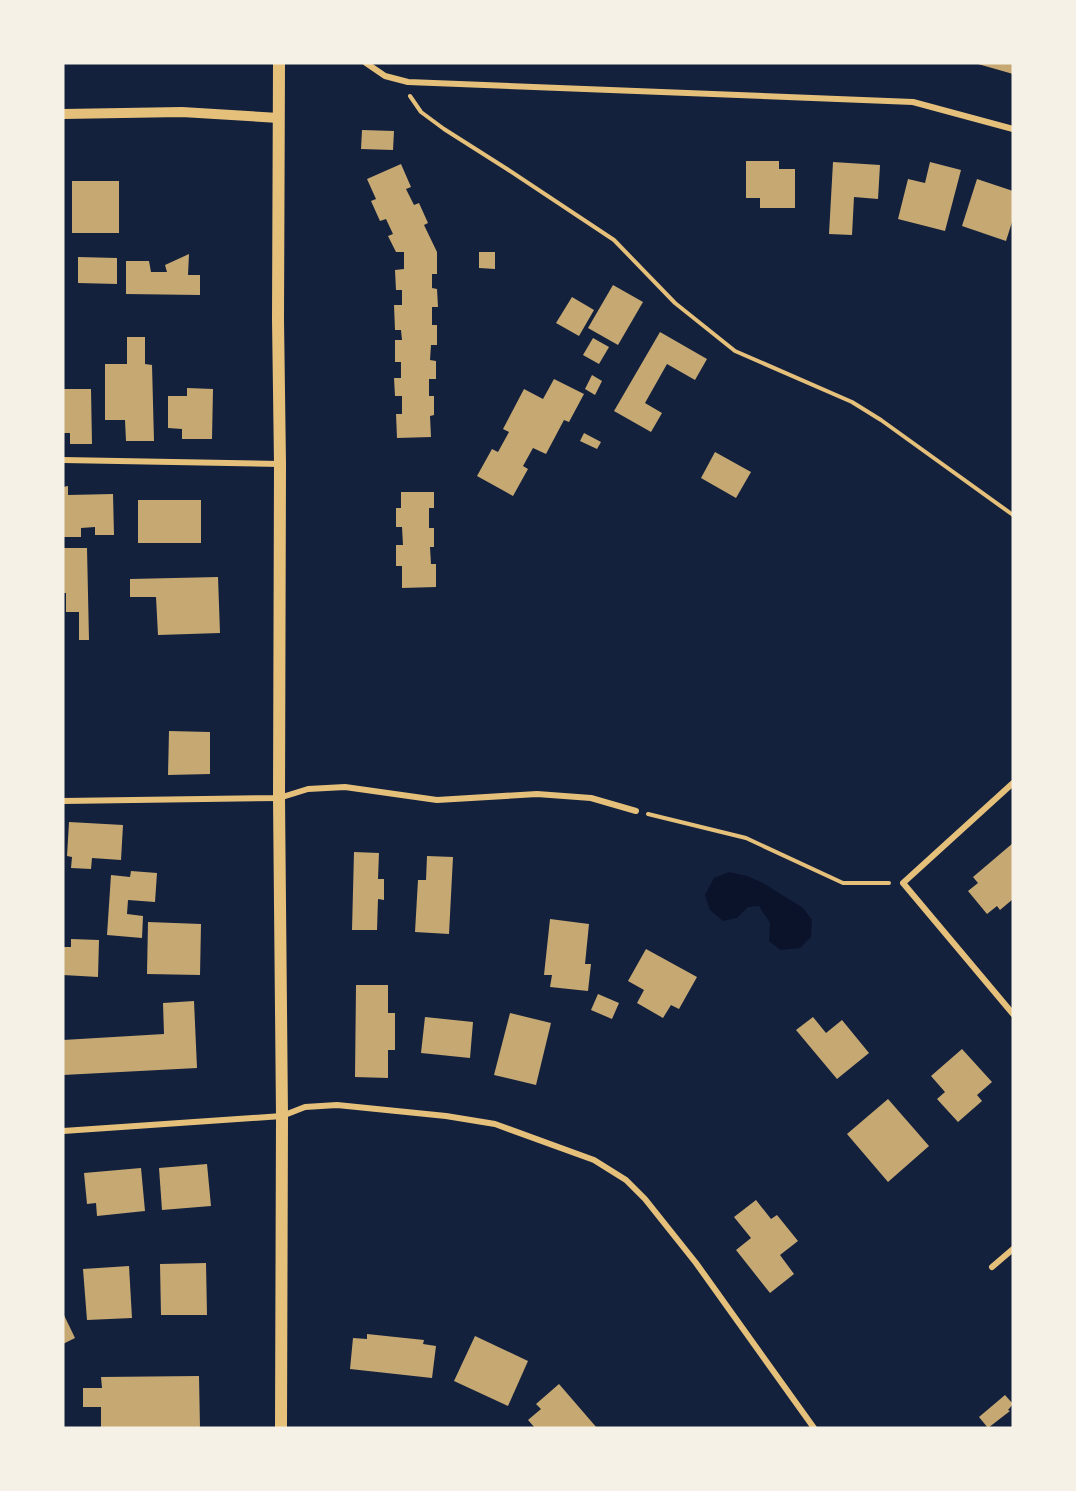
<svg xmlns="http://www.w3.org/2000/svg" width="1076" height="1491" font-family="'Public Sans',sans-serif">
<style>
.water{fill:#0b132b}
.building{fill:#c6a872}
.lines{fill:none;stroke-linecap:round;stroke-linejoin:round}
.path{stroke:#e5c07b;stroke-width:4}
.minor{stroke:#e5c07b;stroke-width:6}
.tertiary{stroke:#e5c07b;stroke-width:10}
.secondary{stroke:#e5c07b;stroke-width:12}
</style>
<rect width="100%" height="100%" fill="#14213d"/>
<path class="water" d="M729,872L747,876L763,883L803,908L812,920L811,937L800,948L780,950L769,941L770,923L759,906L748,907L737,918L723,921L710,910L705,895L714,878Z"/>
<g class="building">
<path d="M978,63H1013V74L978,64Z"/>
<path d="M362,130L394,131L393,150L361,149Z"/>
<path d="M746,161H779V169H795V208H760V198H746Z"/>
<path d="M833,162L880,165L878,199L854,197L852,235L829,234Z"/>
<path d="M930,162L961,170L945,231L898,219L908,179L925,183Z"/>
<path d="M401,164L411,187L406,189L414,205L419,203L428,223L424,225L437,252V274H432V288L437,289L438,307H432V325H437V345H431L430,360L436,361V379H429V396H434V415L430,416L431,437L397,438L396,414H402V396H395L394,378H401V362H395V340H402L401,330H395L394,305H402V290H396L395,270L404,269V252H396L388,236L393,234L386,219L380,221L371,201L376,199L367,179Z"/>
<path d="M977,179L1013,191V219L1006,241L962,226Z"/>
<rect x="72" y="181" width="47" height="52"/>
<path d="M479,252H495V269L479,268Z"/>
<path d="M189,254L188,275H200V295L126,294V261H149L151,272H167L165,265Z"/>
<path d="M78,257L117,258V284L78,283Z"/>
<path d="M613,285L643,302L618,345L588,328Z"/>
<path d="M572,297L594,310L579,336L556,323Z"/>
<path d="M660,332L707,359L695,380L667,364L645,403L662,413L651,432L614,411Z"/>
<path d="M127,337H145V364L152,365L154,441H126L125,420H105V364H127Z"/>
<path d="M593,338L609,347L599,364L583,355Z"/>
<path d="M592,375L602,381L595,395L585,389Z"/>
<path d="M554,379L584,394L569,422L564,420L546,454L533,448L523,466L528,469L513,496L477,476L492,449L498,452L509,432L503,429L524,389L543,399Z"/>
<path d="M187,388L213,389L212,439H182V429L168,428V396H187Z"/>
<path d="M63,389H91L92,444H70V433H63Z"/>
<path d="M584,433L601,442L597,449L580,441Z"/>
<path d="M715,452L751,472L736,498L701,478Z"/>
<path d="M68,486V495L113,494L114,535H95V527L81,528V537H63V487Z"/>
<path d="M401,492H434V508H429V528H434V547H430L431,564H436V587L402,588V566H396V545H403L402,527H396V508H401Z"/>
<rect x="138" y="500" width="63" height="43"/>
<path d="M63,548H87L89,640H79V612H66V593H63Z"/>
<path d="M218,577L220,633L158,635L156,597H130V579Z"/>
<path d="M169,731L210,732V774L168,775Z"/>
<path d="M69,822L123,825L121,860L92,858L91,869L71,868L72,857L67,856Z"/>
<path d="M1013,843V899L1000,910L997,906L987,914L968,891L978,883L973,877Z"/>
<path d="M354,852L379,853L378,879H384V900L378,899L377,930H352Z"/>
<path d="M427,856L453,857L449,934L415,932L418,880H426Z"/>
<path d="M131,871L157,873L155,902L128,900L127,914L143,916L142,938L107,935L111,875L130,877Z"/>
<path d="M550,919L589,924L585,964H591L588,991L550,987L552,975H544Z"/>
<path d="M148,922L201,924L200,975L147,974Z"/>
<path d="M71,939L99,940L98,977L63,975V947H71Z"/>
<path d="M646,949L697,977L679,1009L671,1005L663,1018L637,1003L644,990L628,981Z"/>
<path d="M356,985H388V1013H395V1050H388V1078L355,1077Z"/>
<path d="M598,994L619,1003L612,1019L591,1010Z"/>
<path d="M194,1001L197,1068L63,1075V1040L164,1034L163,1003Z"/>
<path d="M510,1013L551,1023L536,1085L494,1075Z"/>
<path d="M425,1017L473,1022L470,1058L421,1053Z"/>
<path d="M813,1017L826,1033L842,1020L869,1053L837,1079L796,1030Z"/>
<path d="M962,1049L992,1082L977,1095L982,1101L958,1122L937,1099L945,1092L931,1076Z"/>
<path d="M888,1099L929,1146L888,1182L847,1134Z"/>
<path d="M207,1164L211,1206L162,1210L159,1168Z"/>
<path d="M141,1168L145,1211L97,1216L96,1203L87,1204L84,1173Z"/>
<path d="M756,1200L771,1219L777,1215L798,1241L780,1255L794,1274L770,1293L736,1250L751,1238L734,1217Z"/>
<path d="M206,1263L207,1315H161L160,1264Z"/>
<path d="M129,1266L132,1318L87,1320L83,1269Z"/>
<path d="M63,1313L75,1338L63,1344Z"/>
<path d="M367,1334L424,1340L423,1344L436,1346L432,1378L350,1369L353,1338L367,1339Z"/>
<path d="M475,1336L528,1361L508,1406L454,1381Z"/>
<path d="M199,1376L200,1428H101V1407H83V1388H102L101,1377Z"/>
<path d="M559,1384L597,1428H535L528,1420L541,1409L536,1404Z"/>
<path d="M1005,1395L1013,1404L1008,1410L1010,1411L988,1428L979,1417Z"/>
</g>
<g class="lines">
<g class="path">
<path d="M410,96L421,112L444,129L507,169L614,240L675,303L735,351L852,402L881,420L1013,515"/>
<path d="M648,814L746,838L843,883H889"/>
</g>
<g class="minor">
<path d="M366,63L385,76L408,82L913,102L1013,129"/>
<path d="M63,460L280,464"/>
<path d="M1013,783L903,883L1013,1014"/>
<path d="M63,801L279,798L308,789L345,787L437,800L537,794L591,798L636,811"/>
<path d="M63,1131L282,1116L305,1107L337,1105L446,1116L495,1124L594,1160L626,1180L645,1199L696,1263L814,1428"/>
<path d="M992,1267L1013,1249"/>
</g>
<path class="tertiary" d="M63,114L182,112L279,118"/>
<path class="secondary" d="M279,63L278,319L280,464L279,798L282,1116L281,1428"/>
</g>
<rect width="1076" height="1491" fill="none" stroke="#f6f1e7" stroke-width="129"/>
</svg>
